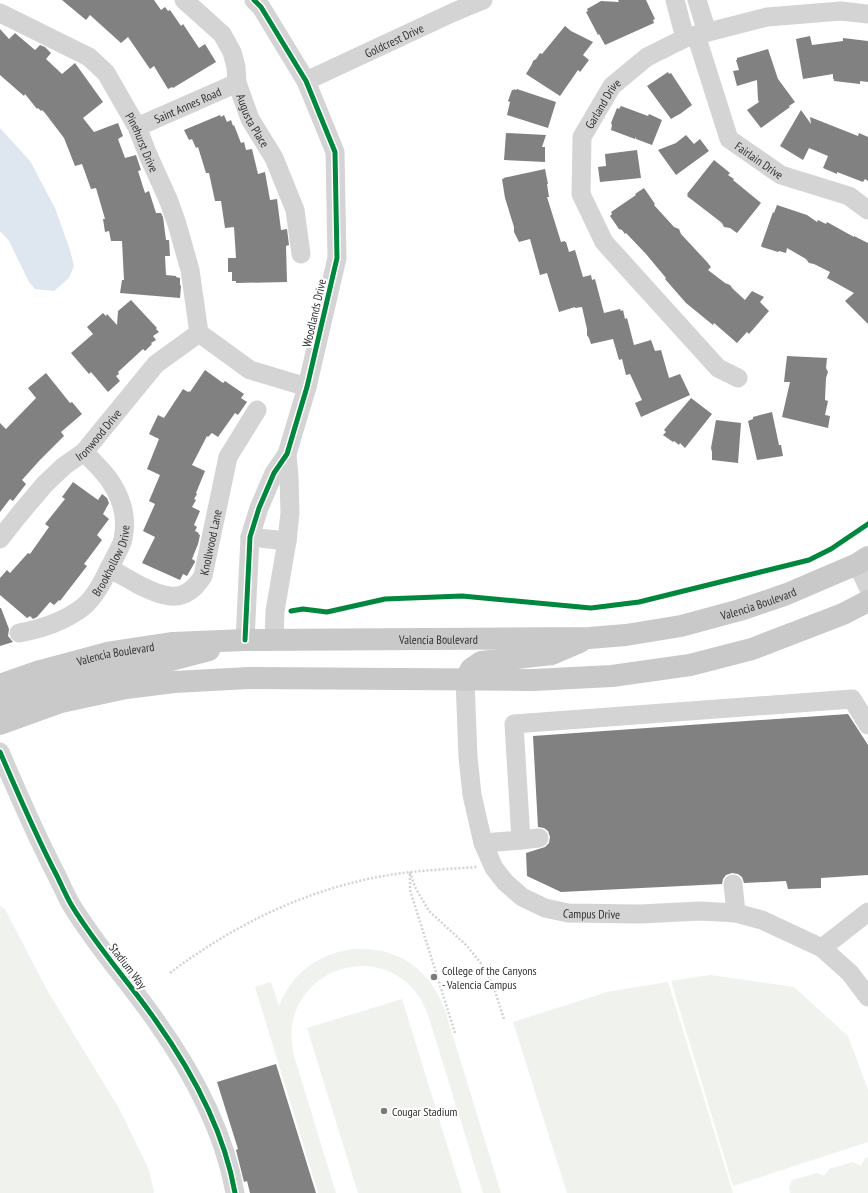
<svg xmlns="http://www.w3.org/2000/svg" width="868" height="1193" font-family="'PT Sans Narrow',sans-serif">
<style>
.green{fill:#eff2ed}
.water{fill:#dee7ef}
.building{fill:#818181}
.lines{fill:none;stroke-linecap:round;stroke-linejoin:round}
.path{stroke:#d3d3d3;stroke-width:2.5;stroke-dasharray:2 2;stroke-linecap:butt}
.minor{stroke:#d4d4d4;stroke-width:19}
.major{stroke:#c9c9c9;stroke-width:22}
.cycleway-casing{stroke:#fff;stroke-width:8}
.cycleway{stroke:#00873e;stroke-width:5}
.poi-dot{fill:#7a7a7a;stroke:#fff;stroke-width:1.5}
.labels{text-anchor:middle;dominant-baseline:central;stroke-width:4;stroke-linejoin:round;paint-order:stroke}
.street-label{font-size:12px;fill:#333;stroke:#fff}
.poi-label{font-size:12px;fill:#333;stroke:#fff;text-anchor:start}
</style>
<rect width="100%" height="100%" fill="#fff"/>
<g class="green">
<path d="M0,906L5,909L47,990L120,1110L149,1170L154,1193H0Z"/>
<path d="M351,949C398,947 428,967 445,1010L501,1193H483L428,1015C425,1008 422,1000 417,994C382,946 307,963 293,1020C290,1032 292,1044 294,1056L336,1193H318L255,987L271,982L279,1006C293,972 316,956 351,949Z"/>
<path d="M710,975L794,987L848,1036L868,1090V1142L733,1186L671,981Z"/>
<path d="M668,982L733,1193H567L513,1022L607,992Z"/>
<path d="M402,999L462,1193H358L307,1028Z"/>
<path d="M868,1157V1193H790L789,1187L792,1180L817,1173L824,1176L829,1169L853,1162L861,1166L865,1158Z"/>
</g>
<path class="water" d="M0,128L30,161L55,208L70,250L74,266L69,278L54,291L35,289L29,282L9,241L0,231Z"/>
<g class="building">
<path d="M62,0H154L161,10L165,7L168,11L170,10L181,26L183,24L199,48L205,44L216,62L173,88L172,87L168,89L154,66L150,69L128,37L121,43L90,15L86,20Z"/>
<path d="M618,0H646L655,19L653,20L654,23L605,45L599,34L598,35L586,12L588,11L587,9L601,1L619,2Z"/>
<path d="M565,26L571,31L593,42L583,55L589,60L580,72L578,70L560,96L526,74L532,64L533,61L536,59L540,53L542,54Z"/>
<path d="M0,29L9,39L15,33L35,50L40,45L45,47L51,53L46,59L62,74L75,63L103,102L83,118L94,132L118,123L123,136L118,139L125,158L136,155L141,170L138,171L145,193L149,191L156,213H161L163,217L166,240H169L170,256H165L166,275L176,276V277L180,278V285L181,286L180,298L120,293L122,280H124L122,241H111L109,231L105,232L103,219H105L96,188L91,189L82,164L75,166L64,138L45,113L42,110L41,111L38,108L37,109L25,94L24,96L0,75Z"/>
<path d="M810,36L812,45L843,41V38L868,41V82L860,81V84L834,81V79H833V74L803,79L796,39Z"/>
<path d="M768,49L778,79L795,102L789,106L790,107L761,128L747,110L759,102L758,100L757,80L737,86L733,71L739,70L736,60H737V58Z"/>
<path d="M668,72L669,74L671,73L692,105L680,114L676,116L671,119L647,86Z"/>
<path d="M514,89L516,90L517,89L556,102L548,128L507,115L510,102L508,101L512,90H514Z"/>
<path d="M621,106L648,116L649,114L662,120L652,145L636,139L635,137V139L611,130L612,125L611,123L617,108L619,109Z"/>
<path d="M801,110L811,124L810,117L858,136L859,133L868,137V181L865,179L863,182L837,172V174L823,168L828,156L809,148L803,160L780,146Z"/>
<path d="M220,115L221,117L224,115L227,122L231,120L233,126L234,125L241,143L244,142L246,150L252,149L258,174L265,172L270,200L277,199L281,230L287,229L289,245L286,246L287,282L236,283V281H232V272H228V258H236L234,227L225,228L221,201H215L209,173H206L198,147L196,148L192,139L189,140L184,130Z"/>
<path d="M506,133L546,135L542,147H545V162L504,160Z"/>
<path d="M686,135L694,144L700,139L709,151L676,175L658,150L676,143Z"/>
<path d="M637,150L641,178L600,182L598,167L606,166L605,154Z"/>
<path d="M714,160L730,173L728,175L734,179L733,180L761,203L737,233L730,228L724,227L722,223L687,196L688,195L687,194Z"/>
<path d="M545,169L548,184H547L549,197H547L561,242L565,241V242H566L569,252L575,250L583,277L591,275L592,280L595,279L604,313L620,309L621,311L623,310L625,319L627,318L634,345L651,340L655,351L661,350L669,378L680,374L690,395L641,417L635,403L642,400L630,374L626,375L622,359L619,360L613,339L591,344L589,338L587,335V329L582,307L575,308V307L559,312L547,273L540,275L530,239L519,242L514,232V227L505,198L502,179H504L503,178Z"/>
<path d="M644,188L655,204L654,205L674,227L679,229L681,234L707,262L711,267L708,270L725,283L730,285L733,289L745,300L752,291L764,297L760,302L769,311L749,334L747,332L737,343L714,323L713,325L686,303L665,279L666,278L646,254L626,233L625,234L622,230L619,229L610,216L612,214L611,212L636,195L635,194Z"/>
<path d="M777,205L807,215L817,222L818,220L826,224L827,222L854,237V236L868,243V324L845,301L854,293L827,278L830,272L814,264L809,263L806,259L787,248L786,253L779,251L778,252L762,247L761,246L773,212L774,213Z"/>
<path d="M131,300L157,328L156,329L159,332L153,336L156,340L151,343L152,344L145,351L143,349L118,372L119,374L116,376L120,381L108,392L91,372L89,374L71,353L93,334L87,327L103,313L106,316L107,314L117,325L118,311Z"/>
<path d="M787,356L827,358L826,368L828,372L826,378L825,400L828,401L825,415L830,416L828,428L782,417L790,382H784Z"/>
<path d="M205,370L223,383L225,381L244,394L241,398L247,402L238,415L235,413L218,437L212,433L208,437L207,436L192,465L205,471L196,493L197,494L194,499L196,500L192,507L200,511L194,525L197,527L195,531L199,533L198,534L200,535L198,544L192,559L195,561V562L187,576L183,574L180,580L142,563L155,537L143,531L155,504L149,501L160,475L147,469L159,439L149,434L158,415L164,418L183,389L188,392L189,391L190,392Z"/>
<path d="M46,373L70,403L72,402L82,414L61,432L64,436L39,461L22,480L26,484L13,501L10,499L0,512V423L6,429L36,398L28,388Z"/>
<path d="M691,398L712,414L685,448L680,443L679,445L674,441L673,442L663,435L666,432L664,430Z"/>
<path d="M772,412L779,445H781L783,456L757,460L748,421L753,419V417L760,415Z"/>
<path d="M716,420L741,423L738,463L712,460V452L711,448Z"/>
<path d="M73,482L98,500L102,494L107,498L109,503L103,514L109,519L97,535L102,540L84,564L87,566L60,601L59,600L54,605L50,602L37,617L33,619L30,616L27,618L0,595V578L7,570L10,573L28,553L30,554L49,527L45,524L65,499L62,497Z"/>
<path d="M0,608H1L9,629L8,636L13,642L0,646Z"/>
<path d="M848,714L868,745V875L821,878V888L788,889L786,881L744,883L742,877L738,874L732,873L726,875L723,879L722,884L561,892L527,876L526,853L545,847L549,843L550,837L548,831L544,828L538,827L533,736Z"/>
<path d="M276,1064L316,1193H250L247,1181L244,1182L236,1150L238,1149L217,1082Z"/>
</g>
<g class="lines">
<g class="path">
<path d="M291,611L303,609L327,612L385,599L462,596L591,608L639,602L809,560L831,549L868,524"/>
<path d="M410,872L415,887L429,911L466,945L484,967L494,988L504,1019"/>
<path d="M410,874V890L455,1033"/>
<path d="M170,973C236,923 313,886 396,874C423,870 450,869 477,867"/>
</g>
<g class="minor">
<path id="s1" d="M184,0L222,34L232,52L236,67L237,83L250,119L274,158L295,210L301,254"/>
<path d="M675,0L685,38"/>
<path d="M697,0L707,32"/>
<path id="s2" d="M0,13L89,57L106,73L137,127L148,155L168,199L177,224L190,270L199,333"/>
<path id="s3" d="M696,35L729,139L781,175L849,196L868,210"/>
<path id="s4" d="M306,81L454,12L483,0"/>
<path id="s5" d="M137,127L237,83"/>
<path d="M199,333L250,370L307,387"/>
<path id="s6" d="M738,378L718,368L604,242L581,194L582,137L612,86L647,57L685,38L767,17L841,11L868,14"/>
<path d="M250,537L287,541"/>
<path id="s7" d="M0,539L18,516L45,484L64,466L84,452L156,364L199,333"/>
<path d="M857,564L868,587"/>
<path id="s8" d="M109,568C119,574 129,579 139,585C165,598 185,605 203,576L228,457L257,410"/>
<path id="s9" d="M19,633C41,629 65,621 83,607C98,595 108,570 117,553C119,549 122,544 123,539C125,529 125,516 122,506C115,482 101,469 84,452"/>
<path d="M245,640L250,537L259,508L274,473L287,454L307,387L337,258L335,152L306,81L261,7L254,0"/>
<path d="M274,640L275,611L287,541L290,513L289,477L287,454"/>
<path id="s10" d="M465,680L468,757L472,795L483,843L494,868L505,882L522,897L545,908L568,913L640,914L700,911L736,913L762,920L822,948L850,973L868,997"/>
<path d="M0,752C18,794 36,836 57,876C62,886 66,896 72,906C97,947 129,982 156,1021C193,1073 224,1130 235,1193"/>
<path d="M521,840L539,838"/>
<path d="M483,843L521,840L514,724L852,699L868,725"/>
<path d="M733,884L736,913"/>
<path d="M822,948L868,912"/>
</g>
<g class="major">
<path d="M465,680L471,669L481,662L552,654L580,642"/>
<path id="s11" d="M0,685L40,671L107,653L173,643L245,640L589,638L626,635L681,626L740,610L787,594L857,564L868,557"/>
<path d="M0,709L4,705L71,682L163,662L209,650"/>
<path d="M0,724L61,702L126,688L174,682L249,678L533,680L612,676L690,665L752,649L843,614L868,601"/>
</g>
<defs>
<g id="cycleway">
<path d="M291,611L303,609L327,612L385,599L462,596L591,608L639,602L809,560L831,549L868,524"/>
<path d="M245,640L250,537L259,508L274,473L287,454L307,387L337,258L335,152L306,81L261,7L254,0"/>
<path d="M0,752C18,794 36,836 57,876C62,886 66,896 72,906C97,947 129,982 156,1021C193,1073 224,1130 235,1193"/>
</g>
</defs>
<use href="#cycleway" class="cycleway-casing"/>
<use href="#cycleway" class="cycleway"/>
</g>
<g class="poi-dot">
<circle cx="434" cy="977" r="4"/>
<circle cx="384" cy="1111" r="4"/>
</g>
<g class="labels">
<g class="street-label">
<text stroke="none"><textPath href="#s4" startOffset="97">Goldcrest Drive</textPath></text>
<text stroke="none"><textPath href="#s5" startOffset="55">Saint Annes Road</textPath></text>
<text stroke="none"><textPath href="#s6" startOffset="342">Garland Drive</textPath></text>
<text stroke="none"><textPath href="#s1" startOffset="144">Augusta Place</textPath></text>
<text stroke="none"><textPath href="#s2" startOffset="201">Pinehurst Drive</textPath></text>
<text stroke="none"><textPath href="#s3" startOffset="146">Fairlain Drive</textPath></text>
<text transform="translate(314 313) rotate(-77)">Woodlands Drive</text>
<text stroke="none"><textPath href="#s7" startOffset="144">Ironwood Drive</textPath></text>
<text stroke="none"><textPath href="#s8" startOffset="143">Knollwood Lane</textPath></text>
<text stroke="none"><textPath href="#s9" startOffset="125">Brookhollow Drive</textPath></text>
<text stroke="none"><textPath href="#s11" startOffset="768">Valencia Boulevard</textPath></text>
<text stroke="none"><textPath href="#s11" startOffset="444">Valencia Boulevard</textPath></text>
<text stroke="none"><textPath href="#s11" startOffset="120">Valencia Boulevard</textPath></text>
<text stroke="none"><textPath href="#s10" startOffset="305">Campus Drive</textPath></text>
<text transform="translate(128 966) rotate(53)">Stadium Way</text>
</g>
<g class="poi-label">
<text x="442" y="970">College of the Canyons<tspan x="442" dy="14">- Valencia Campus</tspan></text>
<text x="392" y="1111">Cougar Stadium</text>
</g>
</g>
</svg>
